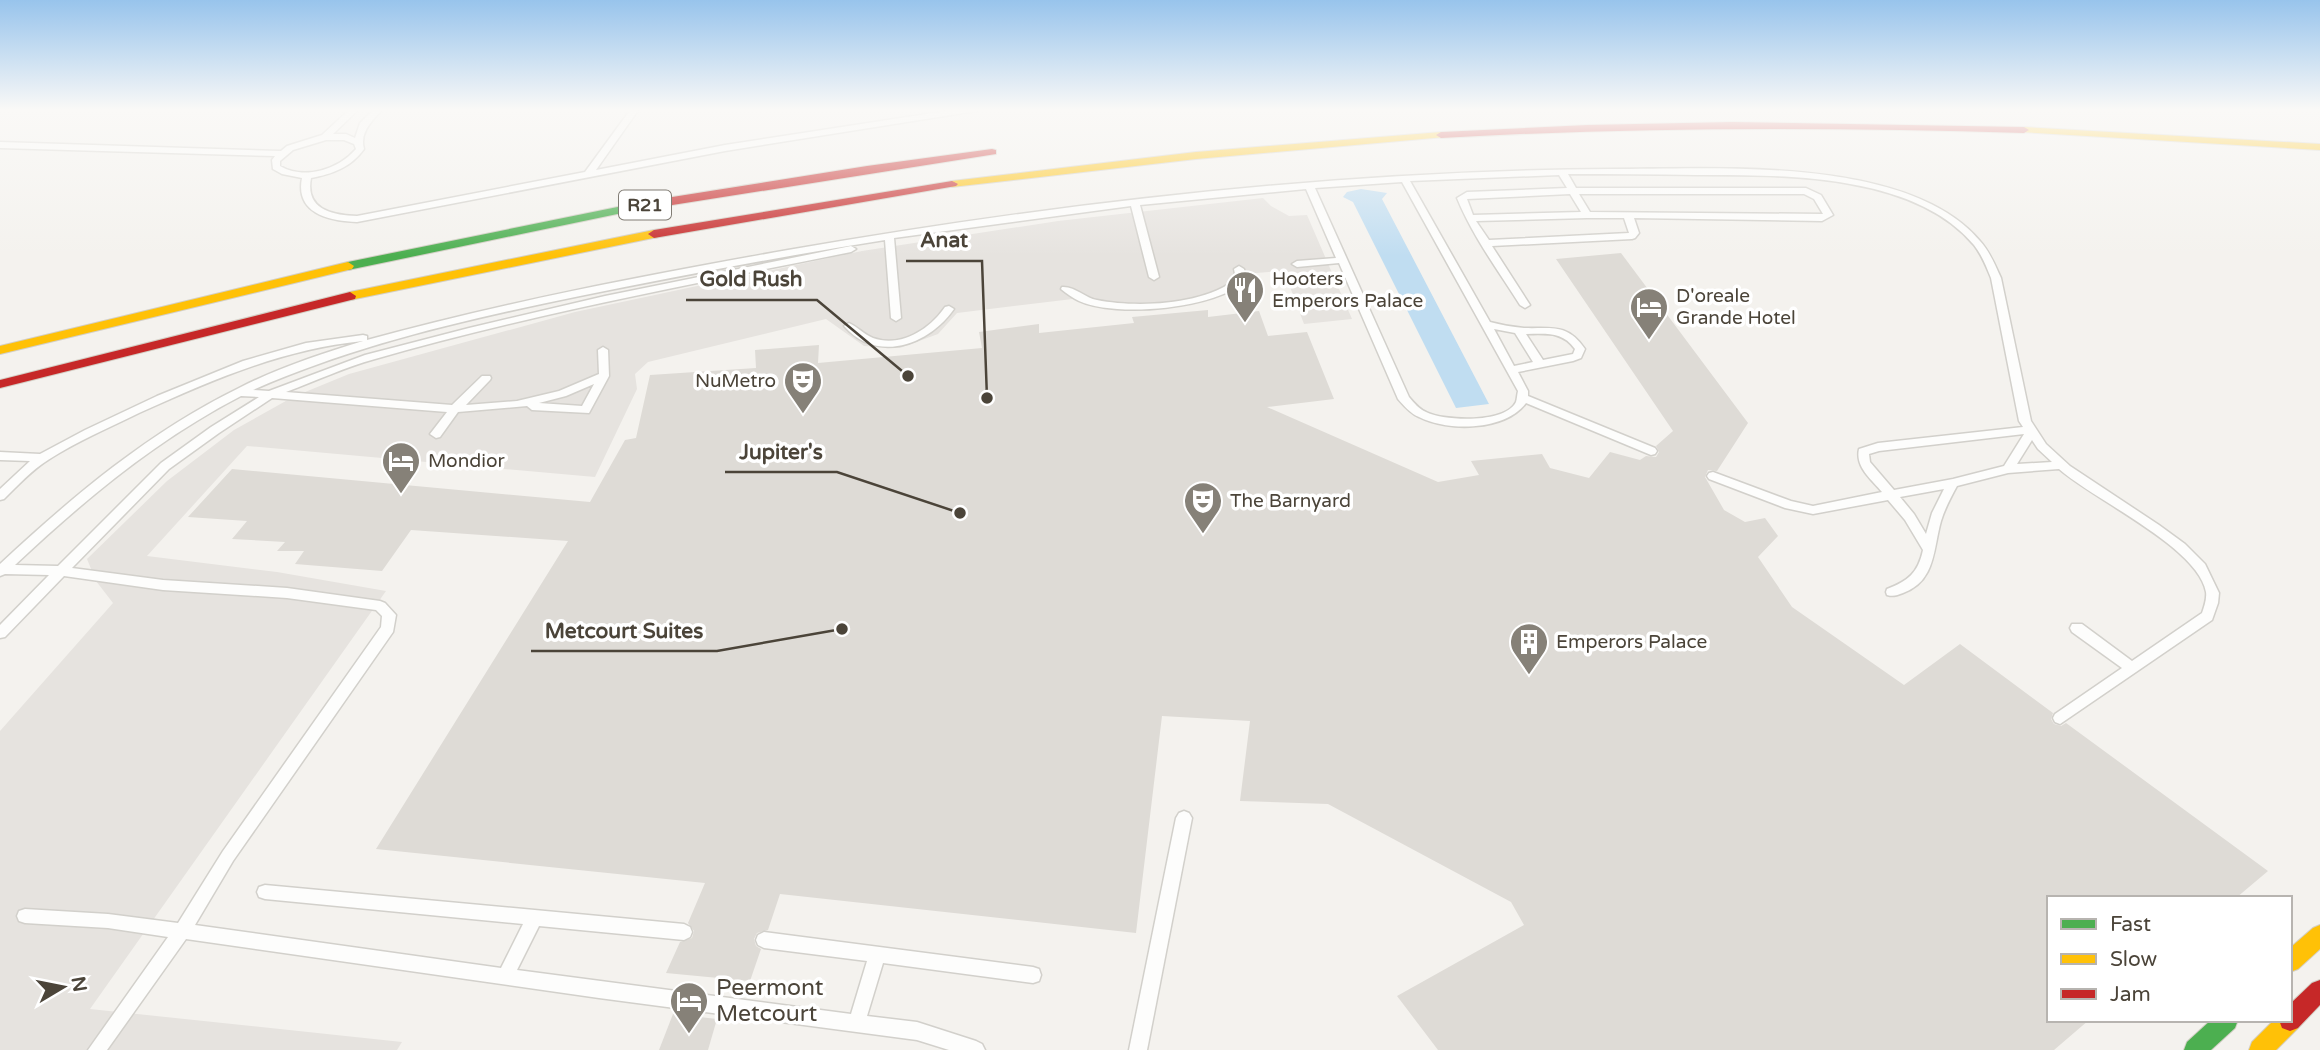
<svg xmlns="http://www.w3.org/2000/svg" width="2320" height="1050" font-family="'Varela Round',sans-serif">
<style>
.parking{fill:#e6e3df}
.water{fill:#c0ddf1}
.building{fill:#dedbd6}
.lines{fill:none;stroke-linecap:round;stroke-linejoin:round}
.lane-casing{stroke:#d2d0cb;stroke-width:3}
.fast-casing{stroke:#d3cfc5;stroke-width:2}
.slow-casing{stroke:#d3cfc5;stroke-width:2}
.jam-casing{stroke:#d3cfc5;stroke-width:2}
.lane{fill:#fdfdfc;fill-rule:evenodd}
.fast{fill:#4caf50;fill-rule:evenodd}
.slow{fill:#ffc107;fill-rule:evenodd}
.jam{fill:#c62828;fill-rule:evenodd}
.labels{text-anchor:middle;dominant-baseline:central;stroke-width:7;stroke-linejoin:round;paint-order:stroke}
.shield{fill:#fff;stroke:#817c74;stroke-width:2}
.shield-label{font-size:18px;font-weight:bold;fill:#4b4439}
.poi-label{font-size:19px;fill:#4b4439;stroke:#fff;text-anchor:start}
.near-poi-label{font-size:23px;fill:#4b4439;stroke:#fff;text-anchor:start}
.leader{fill:none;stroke:#4b4439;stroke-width:2.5}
.callout-dot{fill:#4b4439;stroke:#fff;stroke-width:2.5}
.callout-label{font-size:21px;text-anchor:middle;font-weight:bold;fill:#4b4439;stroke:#fff;stroke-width:7;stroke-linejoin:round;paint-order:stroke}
</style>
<rect width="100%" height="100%" fill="#f4f2ee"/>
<path class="parking" d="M1263,198L1271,206L1289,216L1307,215L1352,319L1304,324L1284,271L1256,273L1210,299L1121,304L1081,298L957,313L938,334L900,348L864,346L826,319L648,362L635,374L637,389L595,477L247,446L147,556L277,572L386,591L90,1009L402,1042L397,1050H0V731L113,603L96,581L87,559L167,481L234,430L293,397L349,374L575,312L862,251L1058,221Z"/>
<path class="water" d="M1361,189L1387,193L1382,199L1489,404L1456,408L1353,202L1343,197L1347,192Z"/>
<g class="building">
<path d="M1621,253L1748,423L1717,471L1708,470L1705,477L1724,510L1745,522L1765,518L1778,536L1758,557L1792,607L1904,685L1960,644L2053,713L2051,719L2054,724L2061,726L2066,723L2268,871L2236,898H2049V1020H2089L2054,1050H1438L1397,996L1524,925L1511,902L1328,804L1240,801L1250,721L1162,716L1136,933L780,894L768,930L757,933L754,939L756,946L761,949L750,981L666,973L680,942L692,938L694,931L688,923L705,883L376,849L568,541L411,530L382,571L295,564L304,551H277L285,542L232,539L247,521L188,517L232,469L590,502L625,440L636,438L650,375L756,368L755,350L819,345L818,363L982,348L979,332L1039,324V333L1134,323L1132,317L1208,310V317L1259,311L1268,336L1307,332L1334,399L1267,407L1438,482L1479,475L1471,461L1542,454L1550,468L1589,478L1610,452L1640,460L1646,456L1656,457L1659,452L1656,446L1673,431L1556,259Z"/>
<path d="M673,1014L717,1019L708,1050H659Z"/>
</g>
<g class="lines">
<defs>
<g id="lane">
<path d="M350,109H359L333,134H346L355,138L360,123L374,109H383C373,120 359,132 364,149C351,167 333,174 311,178C305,209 331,215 357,216L585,172L631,109H639L596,170L725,145L959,109H980L976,111L725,151L357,222C328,221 295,213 302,178L282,174L273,169L272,160L275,156L0,148V142L281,151L287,146L322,135ZM326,140H344L354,144L356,149C338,170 304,180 280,166V161L293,150Z"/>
<path d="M1610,169C1713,169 1908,155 1980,241C1990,252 1995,265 2001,278L2031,421L2046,444L2070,466L2159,525L2185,544L2205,564L2219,593L2218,603L2212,620L2060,724L2055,722L2053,718L2055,714L2122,668L2072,632L2070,628L2072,624H2082L2132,661L2202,613C2204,607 2207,599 2206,592C2198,547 2094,500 2059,469L2008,473L1957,486C1951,497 1945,508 1941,521C1933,549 1936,581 1903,593C1897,595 1894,597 1887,595L1886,592L1887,589C1908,581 1918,573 1923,550L1905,520L1888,500L1813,514L1785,508L1709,479L1707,476L1709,473L1713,472L1791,501L1813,506L1882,492C1871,479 1855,467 1859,449L1878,443L2023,427L2019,421L1991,278C1986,266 1982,255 1974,245C1914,173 1782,175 1696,175C1654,174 1611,174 1568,174L1576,188H1806L1821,195L1833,215L1822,221L1634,218L1639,233L1635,238L1632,239L1492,246L1530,305L1525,308L1520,305C1498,270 1473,237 1457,198L1467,192L1567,188L1559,175L1410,181L1490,322C1501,325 1512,327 1524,328C1552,329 1567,323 1585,349L1581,358L1573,361L1518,372L1528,391V396L1655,448L1657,451L1655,454L1651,455L1526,403C1505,431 1448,432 1419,417C1411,414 1404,406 1398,399L1339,263L1297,267L1292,264L1297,261L1336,258L1306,189L1140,205L1159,277L1154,280L1149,277L1131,206L894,238L901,318L896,321L891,318L885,240C783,256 681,276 580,296C468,319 358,344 253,390L269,391L365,355L469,328L605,296L851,246L856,249L851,252C692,284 532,314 375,359C345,367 316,381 286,392L452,405L482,376H490L491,378L490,380L466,405L517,401L559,391L599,374L598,350L603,347L608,350L609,376L589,413L532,410L527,406L458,412L440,437L436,438L430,434L447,412L272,398L219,433L169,469L72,568L163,580L287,588L380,601L385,603L396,615L393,632L233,861L195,925L501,968L523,924L265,899L259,897L257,892L259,887L265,885L684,924L690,927L692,932L690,937L684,940L539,926L517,970L851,1014L867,961L764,948L758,945L756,940L758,935L764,932L1033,967L1039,969L1041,975L1039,981L1033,983L883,963L867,1016L917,1022L976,1041L982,1044L985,1050H949L917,1040L599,998L186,939L107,1050H88L168,937L108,928L25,923L19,921L17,916L19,911L25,909L108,914L178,923L223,851L381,627L382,616L376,610L287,598L163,590L64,576L5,637L0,638V625L49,575L5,574L0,576V564C73,496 149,432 239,388C278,368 321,354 363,341C283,349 212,380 139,413C109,428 77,441 48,460C32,470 18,485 4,499L0,500V489L30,461L0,460V452L40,454L85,430L157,396L243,361L306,343L363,335L367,336V340C505,302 647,275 788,250C1058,203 1334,171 1610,169ZM1402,182L1518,391C1517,395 1517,399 1516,402C1505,424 1444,421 1426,412C1419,409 1414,403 1409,397L1315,188ZM1570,194L1581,212L1473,215L1467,199ZM1579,194H1804L1814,199L1823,214L1590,212ZM1587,218H1624L1629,233L1489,240L1476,221ZM1494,329L1515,333L1533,362L1514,366ZM1526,334C1546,334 1562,331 1575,349L1573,354L1543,360ZM594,384L582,406L539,403L566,396ZM241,396L259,397L211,427L161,463L58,566L15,565C84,500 156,440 241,396ZM2024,434L2004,466L1953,479L1894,490L1870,462L1869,454L1879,451ZM2032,440L2038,449L2052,462L2017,464ZM1944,489L1932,513L1926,534L1914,514L1900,497Z"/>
<path d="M1239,266L1244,269L1246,280C1218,309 1115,318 1079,301C1073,298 1066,293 1061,289L1062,287C1075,286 1085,298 1097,300C1137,308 1204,305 1236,279L1234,269Z"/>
<path d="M949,306L954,309C929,345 877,364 844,326L849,323C858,327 863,334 873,338C901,348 930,329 945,307Z"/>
<path d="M1184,811L1189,813L1192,818L1147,1050H1129L1176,818L1179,813Z"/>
</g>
<g id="fast">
<path d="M647,201L653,205L651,207L348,270L342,266L348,262Z"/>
<path d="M2211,1020H2238L2235,1028L2211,1050H2184L2187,1042Z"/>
</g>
<g id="slow">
<path d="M2024,127L2320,144V150L2020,132L2019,130Z"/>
<path d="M1441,132L1446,135L1445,137L1196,159L952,187L946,184L952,181L1196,152Z"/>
<path d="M654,230L660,234L658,237L350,300L344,296L350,292Z"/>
<path d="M348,262L354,266L352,269L0,354V346Z"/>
<path d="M2320,925V949L2298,969L2290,972V948L2313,928Z"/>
<path d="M2290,1009L2298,1012L2301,1020L2298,1028L2276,1050H2249L2252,1042L2274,1020H2290Z"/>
</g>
<g id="jam">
<path d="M1732,122L2024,127L2029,130L2024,133C1829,127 1635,127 1441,138L1436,135L1441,132L1587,125Z"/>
<path d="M992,149L996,150V154L647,209L641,205L647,201L867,166Z"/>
<path d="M952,181L958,184L956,186L654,238L648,234L654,230Z"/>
<path d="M350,292L356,296L355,299L0,388V380Z"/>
<path d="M2320,980V1005L2298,1028L2290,1031L2282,1028L2279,1020H2290V1004L2312,983Z"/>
</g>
</defs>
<use href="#lane" class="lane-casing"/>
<use href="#fast" class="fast-casing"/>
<use href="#slow" class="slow-casing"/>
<use href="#jam" class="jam-casing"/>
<use href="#lane" class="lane"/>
<use href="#fast" class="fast"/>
<use href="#slow" class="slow"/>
<use href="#jam" class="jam"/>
</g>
<linearGradient id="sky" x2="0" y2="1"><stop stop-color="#98c4ec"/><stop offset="0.43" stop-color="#faf9f7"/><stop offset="1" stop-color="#faf9f7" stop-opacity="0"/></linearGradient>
<rect width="2320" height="256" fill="url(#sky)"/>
<defs>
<symbol id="restaurant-pin" viewBox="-11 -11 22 30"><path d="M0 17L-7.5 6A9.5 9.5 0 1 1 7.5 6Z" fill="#868178" stroke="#fff"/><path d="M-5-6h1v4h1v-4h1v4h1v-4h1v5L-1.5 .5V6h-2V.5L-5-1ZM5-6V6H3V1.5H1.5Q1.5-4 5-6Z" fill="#fff"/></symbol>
<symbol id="hotel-pin" viewBox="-11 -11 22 30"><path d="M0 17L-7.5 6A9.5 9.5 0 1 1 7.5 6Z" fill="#868178" stroke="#fff"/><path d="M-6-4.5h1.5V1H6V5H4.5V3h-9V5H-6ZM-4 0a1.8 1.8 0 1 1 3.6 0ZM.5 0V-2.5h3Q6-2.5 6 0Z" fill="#fff"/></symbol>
<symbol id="theatre-pin" viewBox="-11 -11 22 30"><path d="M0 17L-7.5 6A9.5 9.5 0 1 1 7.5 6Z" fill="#868178" stroke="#fff"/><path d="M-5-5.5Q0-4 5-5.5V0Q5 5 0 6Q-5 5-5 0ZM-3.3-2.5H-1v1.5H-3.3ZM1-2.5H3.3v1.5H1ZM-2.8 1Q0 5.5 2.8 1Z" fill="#fff"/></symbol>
<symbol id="building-pin" viewBox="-11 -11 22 30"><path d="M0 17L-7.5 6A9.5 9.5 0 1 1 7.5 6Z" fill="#868178" stroke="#fff"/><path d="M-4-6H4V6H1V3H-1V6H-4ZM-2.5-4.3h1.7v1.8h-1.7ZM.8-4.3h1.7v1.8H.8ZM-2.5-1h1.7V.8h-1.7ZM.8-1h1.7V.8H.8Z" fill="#fff"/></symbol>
</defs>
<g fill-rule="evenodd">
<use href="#restaurant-pin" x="1223" y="268" width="44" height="60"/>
<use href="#hotel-pin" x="1627" y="285" width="44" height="60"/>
<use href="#theatre-pin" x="781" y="359" width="44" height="60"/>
<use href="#hotel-pin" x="379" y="439" width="44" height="60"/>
<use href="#theatre-pin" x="1181" y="479" width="44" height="60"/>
<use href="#building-pin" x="1507" y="620" width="44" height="60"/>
<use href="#hotel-pin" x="667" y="979" width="44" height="60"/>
</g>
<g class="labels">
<rect class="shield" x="619" y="190.5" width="52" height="29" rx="5"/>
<g class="shield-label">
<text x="645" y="205">R21</text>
</g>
<g class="poi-label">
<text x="1272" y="279">Hooters<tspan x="1272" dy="22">Emperors Palace</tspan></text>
<text x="1676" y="296">D'oreale<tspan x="1676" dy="22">Grande Hotel</tspan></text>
<text x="776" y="381" text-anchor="end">NuMetro</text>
<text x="428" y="461">Mondior</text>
<text x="1230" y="501">The Barnyard</text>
<text x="1556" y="642">Emperors Palace</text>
</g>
<g class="near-poi-label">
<text x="716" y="988">Peermont<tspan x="716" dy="26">Metcourt</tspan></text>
</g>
</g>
<path class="leader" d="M987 398L982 261H906M908 376L817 300H686M960 513L837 472H725M842 629L717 651H531"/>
<g class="callout-dot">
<circle cx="987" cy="398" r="7"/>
<circle cx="908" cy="376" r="7"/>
<circle cx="960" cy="513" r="7"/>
<circle cx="842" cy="629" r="7"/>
</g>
<g class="callout-label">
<text x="944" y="247">Anat</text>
<text x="751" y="286">Gold Rush</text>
<text x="781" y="459">Jupiter's</text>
<text x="624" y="638">Metcourt Suites</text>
</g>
<rect x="2047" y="896" width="245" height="126" fill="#ffffff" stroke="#b7b4b0" stroke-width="2"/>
<rect x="2061" y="919" width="35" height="10" fill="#4caf50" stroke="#b7b4b0" stroke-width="2"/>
<text x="2110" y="931" font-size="21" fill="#4b4439">Fast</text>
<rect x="2061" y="954" width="35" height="10" fill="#ffc107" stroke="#b7b4b0" stroke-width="2"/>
<text x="2110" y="966" font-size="21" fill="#4b4439">Slow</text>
<rect x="2061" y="989" width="35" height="10" fill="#c62828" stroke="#b7b4b0" stroke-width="2"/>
<text x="2110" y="1001" font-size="21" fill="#4b4439">Jam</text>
<g transform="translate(63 987) rotate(80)" stroke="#ffffff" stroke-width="5" paint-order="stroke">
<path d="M0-5L12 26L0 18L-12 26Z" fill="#4b4439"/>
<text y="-10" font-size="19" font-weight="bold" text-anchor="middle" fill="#4b4439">N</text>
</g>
</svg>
